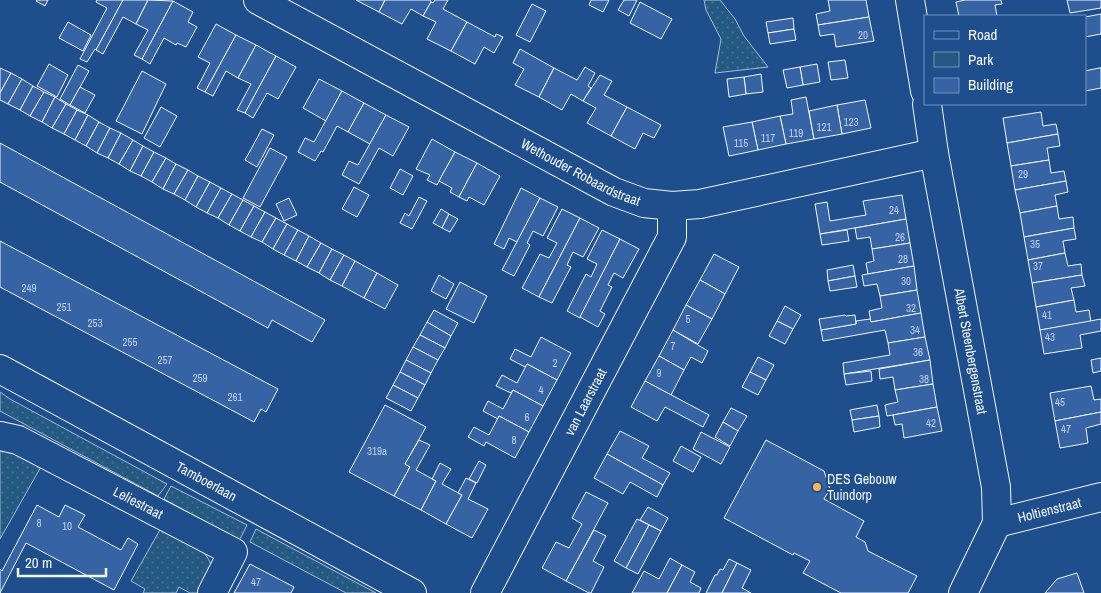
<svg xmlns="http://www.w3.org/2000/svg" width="1101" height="593" font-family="'Archivo Narrow',sans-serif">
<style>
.green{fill:url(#green-dots);stroke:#a8bbd7}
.building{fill:#3563a3;stroke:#f2f6ff}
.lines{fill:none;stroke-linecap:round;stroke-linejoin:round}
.minor-casing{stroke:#f2f6ff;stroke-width:30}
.minor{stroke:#1f4e8c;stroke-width:28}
.poi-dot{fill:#ffb74d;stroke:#1f4e8c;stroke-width:2}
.labels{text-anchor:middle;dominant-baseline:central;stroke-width:4;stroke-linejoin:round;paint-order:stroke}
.number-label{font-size:11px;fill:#c3d1e8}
.street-label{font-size:14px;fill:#f2f6ff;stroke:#1f4e8c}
.poi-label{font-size:14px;fill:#f2f6ff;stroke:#1f4e8c;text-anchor:start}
</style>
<defs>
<pattern id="green-dots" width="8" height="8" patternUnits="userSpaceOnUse" patternTransform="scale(1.25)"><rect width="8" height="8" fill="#245a82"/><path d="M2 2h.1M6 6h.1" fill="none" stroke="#447295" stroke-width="1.8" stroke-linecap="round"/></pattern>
</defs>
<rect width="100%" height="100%" fill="#1f4e8c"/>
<g class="green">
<path d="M704,0H720L735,19L744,36L768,67L715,73L721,39L706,10Z"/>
<path d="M0,392L10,399L167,484L158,496L0,411Z"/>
<path d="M0,444L42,465L0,539Z"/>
<path d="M171,486L247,525L239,541L164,499Z"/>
<path d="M161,528C179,538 216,549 211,575C210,581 206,587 203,593H190L179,587L176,593H143L145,589L131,581Z"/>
<path d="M256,529L376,593H346L250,542Z"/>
</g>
<g class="building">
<path d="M37,0H48L45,6L36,1Z"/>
<path d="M97,0H123L96,50L95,49L87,62L80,59L107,8L96,2Z"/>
<path d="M123,0H148L136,24L123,17L103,54L96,50Z"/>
<path d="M148,0L173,1L142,59L134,55L148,30L136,24Z"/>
<path d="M356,0H385L379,12Z"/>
<path d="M385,0H430L431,2L423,16L411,9L402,24L379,12Z"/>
<path d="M435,0H448L443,9L467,22L451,51L427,39L436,22L423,16L431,2L433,3Z"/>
<path d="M591,0H609L603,12L589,5Z"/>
<path d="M624,0H637L629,16L618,10Z"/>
<path d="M828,0H866L869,17L818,25L816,14L830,11Z"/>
<path d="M965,0H1001L1002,4L995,5L997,16H959L956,2Z"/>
<path d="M1067,0H1101V8L1070,13Z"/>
<path d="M173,1L193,12L188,22L197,27L186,47L177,43L176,45L164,38L150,64L142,59Z"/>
<path d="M640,2L672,19L661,39L630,23Z"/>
<path d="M532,4L546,11L530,42L516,35Z"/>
<path d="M1101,14V34L1085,37V17Z"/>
<path d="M869,17L874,41L836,47L834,34L820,36L818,25Z"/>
<path d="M793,18L794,29L768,33L766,22Z"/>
<path d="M68,22L91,35L83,51L59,38Z"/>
<path d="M467,22L495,37L496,34L503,37L494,53L484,47L475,64L451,51Z"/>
<path d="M216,24L236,35L205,92L197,88L210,63L198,57Z"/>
<path d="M794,29L796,40L770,44L768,33Z"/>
<path d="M236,35L256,45L238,78L226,71L213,96L205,92Z"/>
<path d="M256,45L276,56L245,113L237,110L251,84L238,78Z"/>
<path d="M520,49L554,68L539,97L515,85L524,69L513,63Z"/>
<path d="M276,56L296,67L278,99L267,93L253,118L245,113Z"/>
<path d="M845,60L848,78L831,80L828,62Z"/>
<path d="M49,64L68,75L57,97L37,86Z"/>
<path d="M817,64L820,82L803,85L800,67Z"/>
<path d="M78,65L89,71L70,105L60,99Z"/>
<path d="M585,67L595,73L588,86L591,88L583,101L571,94L562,110L539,97L554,68L577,80Z"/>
<path d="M800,67L803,85L787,88L783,70Z"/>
<path d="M0,68L11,73L0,93Z"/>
<path d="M1099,68H1101V88L1085,91V71Z"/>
<path d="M142,71L166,84L142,134L116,121Z"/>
<path d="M11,73L22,79L8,104L0,100V93Z"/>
<path d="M761,74L763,92L746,94L744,77Z"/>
<path d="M600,75L612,81L604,95L627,107L611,136L587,123L596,108L583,101Z"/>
<path d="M744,77L746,94L729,97L727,79Z"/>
<path d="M22,79L33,86L20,110L8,104Z"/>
<path d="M319,79L342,91L326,121L303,108Z"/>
<path d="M33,86L44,92L30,116L20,110Z"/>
<path d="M80,87L95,95L85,113L70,105Z"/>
<path d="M342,91L364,103L348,132L337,126L323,152L321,151L315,161L298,152L305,138L314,142Z"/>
<path d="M44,92L55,97L42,122L30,116Z"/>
<path d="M55,97L66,104L52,128L42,122Z"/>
<path d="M806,97L814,139L786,144L780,116L793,114L791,100Z"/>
<path d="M865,100L871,128L842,134L837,105Z"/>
<path d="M364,103L386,115L370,144L348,132Z"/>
<path d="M66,104L77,110L64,134L52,128Z"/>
<path d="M837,105L842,134L814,139L809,111Z"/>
<path d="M161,107L177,116L160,147L144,138Z"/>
<path d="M627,107L661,125L654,138L643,133L635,149L611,136Z"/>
<path d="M77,110L88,115L75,140L64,134Z"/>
<path d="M1041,112L1043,126L1056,124L1058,134L1007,143L1003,118Z"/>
<path d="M88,115L99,122L86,146L75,140Z"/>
<path d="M386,115L409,127L393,156L379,148L359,184L342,175L349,161L358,165Z"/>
<path d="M780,116L786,144L758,150L752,122Z"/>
<path d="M99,122L110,128L97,153L86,146Z"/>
<path d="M752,122L758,150L729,156L723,127Z"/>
<path d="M110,128L121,133L108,158L97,153Z"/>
<path d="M262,129L274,135L257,167L245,160Z"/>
<path d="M121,133L133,140L119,164L108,158Z"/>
<path d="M1058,134L1060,146L1047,148L1049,160L1011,166L1007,143Z"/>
<path d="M432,139L455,152L437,185L427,180L430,175L416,169Z"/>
<path d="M133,140L143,146L130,171L119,164Z"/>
<path d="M0,143L325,320L312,342L272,320L268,328L0,182Z"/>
<path d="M143,146L154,152L141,176L130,171Z"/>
<path d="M270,148L287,157L260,207L243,198Z"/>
<path d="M154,152L166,158L152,182L141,176Z"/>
<path d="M455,152L477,163L459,197L450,192L452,188L439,181Z"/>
<path d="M166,158L176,164L163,189L152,182Z"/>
<path d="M1049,160L1051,173L1064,171L1066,181L1015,190L1011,166Z"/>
<path d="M477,163L500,176L484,205L469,197L467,201L459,197Z"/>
<path d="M176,164L188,170L174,194L163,189Z"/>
<path d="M400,169L413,176L403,195L390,188Z"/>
<path d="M188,170L198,176L185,200L174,194Z"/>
<path d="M198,176L210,182L196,207L185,200Z"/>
<path d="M1066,181L1068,192L1055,195L1057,206L1020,213L1015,190Z"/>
<path d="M210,182L221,188L207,213L196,207Z"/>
<path d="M354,187L369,195L357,217L342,209Z"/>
<path d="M221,188L232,194L218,218L207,213Z"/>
<path d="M521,188L540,198L517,242L509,238L504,249L494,244Z"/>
<path d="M232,194L243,200L229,225L218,218Z"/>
<path d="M902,195L906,219L820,234L815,204L827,202L830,221L866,215L863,201Z"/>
<path d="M419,197L427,201L412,229L400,223L405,213L409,216Z"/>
<path d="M289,198L297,215L284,221L276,204Z"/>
<path d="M540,198L558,207L543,236L533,231L527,243L530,245L514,276L502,270Z"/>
<path d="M243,200L254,206L240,231L229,225Z"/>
<path d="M254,206L265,212L251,237L240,231Z"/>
<path d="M1057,206L1059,219L1073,217L1074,228L1024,237L1020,213Z"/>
<path d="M441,209L449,214L442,228L433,223Z"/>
<path d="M562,209L580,218L539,297L522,288L540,254L549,258L557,243L547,238Z"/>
<path d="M265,212L276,218L262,242L251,237Z"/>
<path d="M449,214L458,219L450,232L442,228Z"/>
<path d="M276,218L287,224L273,249L262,242Z"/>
<path d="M580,218L599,228L583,257L573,252L567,265L571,267L552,303L539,297Z"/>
<path d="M906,219L910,243L872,249L870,237L857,239L855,228Z"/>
<path d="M287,224L298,230L284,255L273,249Z"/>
<path d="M1074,228L1076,239L1063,241L1065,253L1028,260L1024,237Z"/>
<path d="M298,230L309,236L296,261L284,255Z"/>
<path d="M602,230L620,239L580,318L567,311L586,274L591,277L597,264L587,259Z"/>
<path d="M847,230L849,241L822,245L820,234Z"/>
<path d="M309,236L321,243L307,267L296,261Z"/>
<path d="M620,239L639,249L623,278L614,273L608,285L612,287L600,311L605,314L598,327L580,317Z"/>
<path d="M0,241L278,389L266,412L261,409L254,422L0,287Z"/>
<path d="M321,243L332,249L319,273L307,267Z"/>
<path d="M910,243L914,266L868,274L866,263L874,261L872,249Z"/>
<path d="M332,249L344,255L330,280L319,273Z"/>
<path d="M1065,253L1068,266L1081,264L1082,275L1032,283L1028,260Z"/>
<path d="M714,254L739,267L725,294L700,280Z"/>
<path d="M344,255L355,261L342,286L330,280Z"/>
<path d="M355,261L377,273L364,298L342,286Z"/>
<path d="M853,265L855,276L828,281L827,270Z"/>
<path d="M914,266L917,290L880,296L877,284L864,286L862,275Z"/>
<path d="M377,273L398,285L385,309L364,298Z"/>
<path d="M439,275L454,284L446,299L431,291Z"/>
<path d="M1082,275L1085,286L1071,288L1074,300L1036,307L1032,283Z"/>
<path d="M855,276L857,287L830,291L828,281Z"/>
<path d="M700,280L725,294L712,319L686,305Z"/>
<path d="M460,282L487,296L474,323L446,309Z"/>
<path d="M917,290L921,313L871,322L869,311L882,308L880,296Z"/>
<path d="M1074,300L1076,312L1089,310L1091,322L1040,330L1036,307Z"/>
<path d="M686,305L712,319L698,344L673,330Z"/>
<path d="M785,306L801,315L793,329L777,321Z"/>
<path d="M434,310L458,323L451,336L427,322Z"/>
<path d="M921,313L925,337L888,343L885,330L823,341L821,330L856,324V321L870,319L871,322Z"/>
<path d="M845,315L846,316L855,315L856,324L821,330L819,319Z"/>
<path d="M1101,319V331L1080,335L1082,348L1044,354L1040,330Z"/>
<path d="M777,321L793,329L785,344L769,336Z"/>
<path d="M427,322L451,336L445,348L420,335Z"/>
<path d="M673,330L708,351L702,363L691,357L684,370L659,356Z"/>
<path d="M420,335L445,348L438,360L413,347Z"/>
<path d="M541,337L571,353L557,380L527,364L525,367L510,359L515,349L531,357Z"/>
<path d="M925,337L930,360L844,374L843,363L890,355L888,343Z"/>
<path d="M413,347L438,360L431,373L406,360Z"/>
<path d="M659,356L684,370L671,395L645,381Z"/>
<path d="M758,357L774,365L766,380L750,372Z"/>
<path d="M1101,358V371L1093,373L1091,360Z"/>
<path d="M406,360L431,373L425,385L400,372Z"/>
<path d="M930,360L933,384L895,390L893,377L880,379L879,369Z"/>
<path d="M527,364L557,380L543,406L513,390L511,393L496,386L502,375L517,383Z"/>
<path d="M871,371L872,381L846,385L844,374Z"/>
<path d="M400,372L425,385L418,398L393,385Z"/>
<path d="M750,372L766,380L758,395L742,387Z"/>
<path d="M645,381L709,415L703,427L665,407L657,421L631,407Z"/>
<path d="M933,384L937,407L887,416L885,405L898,402L895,390Z"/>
<path d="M393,385L418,398L411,411L386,398Z"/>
<path d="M1091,386L1094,400L1101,399V412L1055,421L1050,393Z"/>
<path d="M513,390L543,406L529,432L499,416L498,419L483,411L488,401L503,409Z"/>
<path d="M385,405L426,427L405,464L410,467L394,496L349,472Z"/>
<path d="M877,405L879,416L852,420L850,410Z"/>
<path d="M937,407L942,431L904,438L902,424L895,425L893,415Z"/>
<path d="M731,408L747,416L738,431L723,422Z"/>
<path d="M1101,412V424L1086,428L1088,443L1060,448L1055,421Z"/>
<path d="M499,416L529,432L515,458L486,442L484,446L468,437L474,427L489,435Z"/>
<path d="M879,416L880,427L854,432L852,420Z"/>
<path d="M723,422L738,431L730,446L715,437Z"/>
<path d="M620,431L649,446L642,458L670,473L663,485L607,454Z"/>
<path d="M701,432L730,447L721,464L693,449Z"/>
<path d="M419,440L430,445L416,470L436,481L421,510L394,496L410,467L405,464Z"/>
<path d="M766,440L824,471L830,489L824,499L864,521L856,537L865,542L868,551L917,576L908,593H841L803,573L810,561L794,553L793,555L724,518Z"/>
<path d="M681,446L701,457L693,472L673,461Z"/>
<path d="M607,454L663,485L657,497L630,482L623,494L594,478Z"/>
<path d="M479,461L486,465L477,483L469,479Z"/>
<path d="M440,463L451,469L442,484L462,495L446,524L421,510L436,481L432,479Z"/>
<path d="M466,478L476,483L468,499L488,509L472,538L446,524L462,495L458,493Z"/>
<path d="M586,492L608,503L566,581L542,568L556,542L569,548L582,524L572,518Z"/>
<path d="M37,505L59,517L65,505L85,515L78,527L121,550L128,538L138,544L114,590L26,543L0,593V569L2,571Z"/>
<path d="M648,507L668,518L661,531L640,520Z"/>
<path d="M637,519L649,525L626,568L614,561Z"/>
<path d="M649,525L661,531L638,574L626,568Z"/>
<path d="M594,530L606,536L593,561L604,567L591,593H589L566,581Z"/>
<path d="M670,558L682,565L667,593H632L644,571L659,579Z"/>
<path d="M729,559L737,563L722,593H706L715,575H717L720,569L723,570Z"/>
<path d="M737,563L751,570L742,588L751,593H722Z"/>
<path d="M250,564L294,587L291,593H234Z"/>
<path d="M682,565L695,572L690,582L701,588L699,593H667Z"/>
<path d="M1077,573L1084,593H1045L1057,579Z"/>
</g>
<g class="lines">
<defs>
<g id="minor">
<path id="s1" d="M258,0L614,192L644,203L672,206L700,204L934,153"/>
<path d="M910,0L925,91"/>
<path id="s2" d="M927,104L934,153L996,487L997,523L963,593"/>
<path id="s3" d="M0,369L412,593"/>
<path id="s4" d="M0,436L18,440L233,552L212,593"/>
<path id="s5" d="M997,523L1101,497"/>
<path id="s6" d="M485,593L672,237V206"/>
</g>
</defs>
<use href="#minor" class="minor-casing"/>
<use href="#minor" class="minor"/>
</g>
<circle class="poi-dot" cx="817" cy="487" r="5"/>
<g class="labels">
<g class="number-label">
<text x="863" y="35">20</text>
<text x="851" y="122">123</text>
<text x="824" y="127">121</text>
<text x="796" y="133">119</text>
<text x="768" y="138">117</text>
<text x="741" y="143">115</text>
<text x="1023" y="174">29</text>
<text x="894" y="210">24</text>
<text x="900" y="237">26</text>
<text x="1035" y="244">35</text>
<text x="903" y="259">28</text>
<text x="1038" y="266">37</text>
<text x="906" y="281">30</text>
<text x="29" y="288">249</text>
<text x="64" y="307">251</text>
<text x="911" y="308">32</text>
<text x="1047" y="315">41</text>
<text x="688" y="319">5</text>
<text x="95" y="323">253</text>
<text x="915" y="330">34</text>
<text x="1050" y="337">43</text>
<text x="130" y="342">255</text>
<text x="673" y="346">7</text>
<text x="918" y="352">36</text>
<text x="165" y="360">257</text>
<text x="555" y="363">2</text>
<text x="659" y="373">9</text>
<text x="200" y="378">259</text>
<text x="924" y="379">38</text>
<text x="541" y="390">4</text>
<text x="235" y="397">261</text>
<text x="1060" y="402">45</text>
<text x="527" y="417">6</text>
<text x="931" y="423">42</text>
<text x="1066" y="429">47</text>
<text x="514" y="440">8</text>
<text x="377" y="451">319a</text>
<text x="39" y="523">8</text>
<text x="67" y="526">10</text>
<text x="256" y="582">47</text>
</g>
<g class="street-label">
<text stroke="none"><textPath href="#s1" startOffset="366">Wethouder Robaardstraat</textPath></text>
<text stroke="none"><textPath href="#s2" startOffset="251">Albert Steenbergenstraat</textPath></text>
<text stroke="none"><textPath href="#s6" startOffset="216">van Laarstraat</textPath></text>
<text stroke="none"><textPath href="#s3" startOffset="235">Tamboerlaan</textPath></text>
<text stroke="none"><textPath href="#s4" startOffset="154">Leliestraat</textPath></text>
<text stroke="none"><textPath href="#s5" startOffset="54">Holtienstraat</textPath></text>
</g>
<g class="poi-label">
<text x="827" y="479">DES Gebouw<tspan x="827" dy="16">Tuindorp</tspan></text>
</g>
</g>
<rect x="924" y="15" width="162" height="90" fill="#1f4e8c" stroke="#7391ba"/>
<rect x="934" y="31" width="25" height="8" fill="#1f4e8c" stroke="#7391ba"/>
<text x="968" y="40" font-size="15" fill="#f2f6ff">Road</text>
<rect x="934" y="52" width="25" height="15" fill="#245a82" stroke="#7391ba"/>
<text x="968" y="65" font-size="15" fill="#f2f6ff">Park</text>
<rect x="934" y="78" width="25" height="15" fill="#3563a3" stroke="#7391ba"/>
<text x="968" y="90" font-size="15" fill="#f2f6ff">Building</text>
<path d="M18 568v8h88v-8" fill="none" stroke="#f2f6ff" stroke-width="2.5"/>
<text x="25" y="568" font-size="15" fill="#f2f6ff" stroke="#1f4e8c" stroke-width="4" paint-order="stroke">20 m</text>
</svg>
